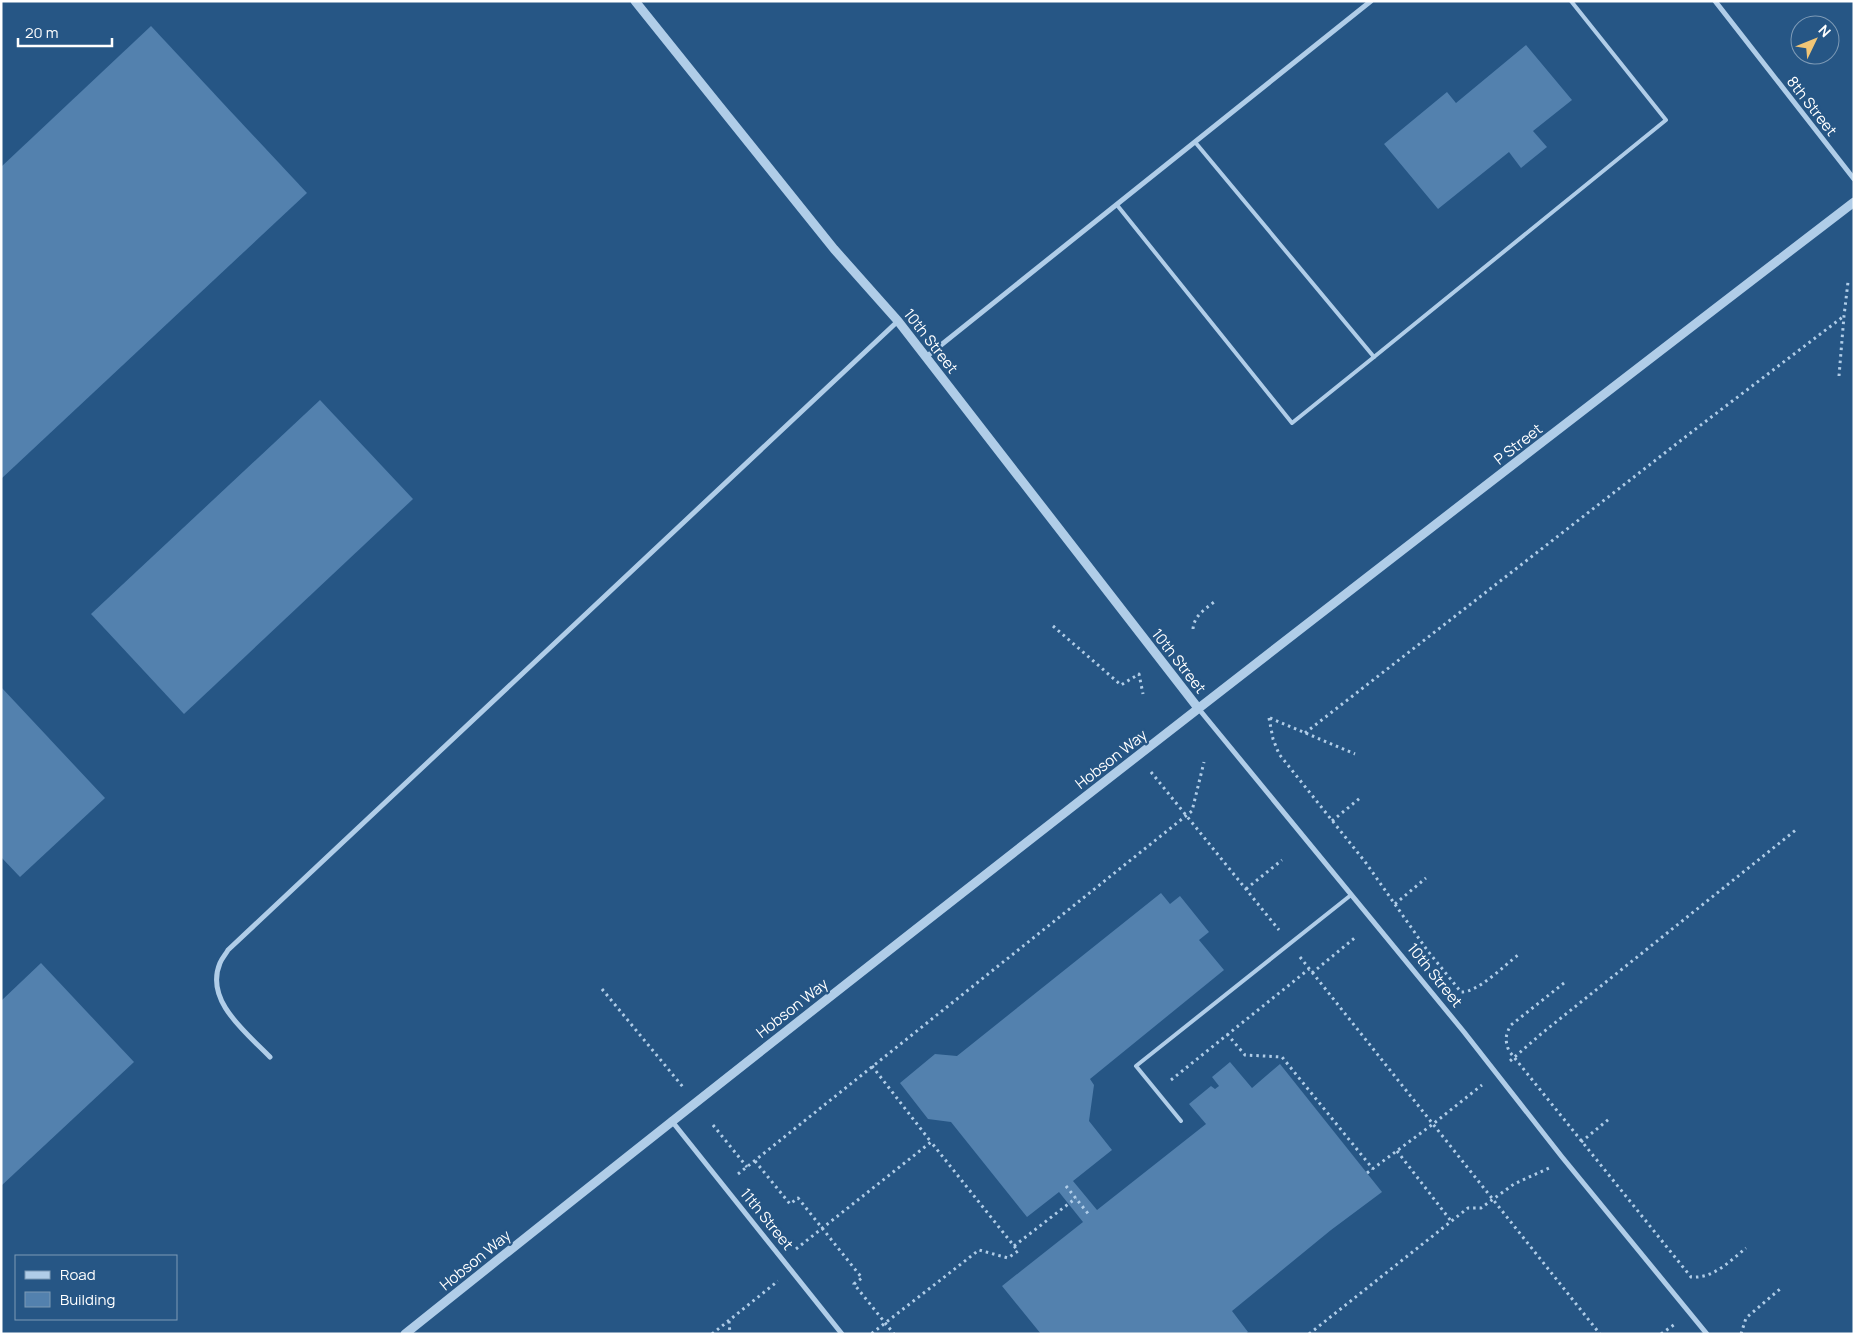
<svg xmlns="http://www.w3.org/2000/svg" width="1855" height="1335" font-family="Manrope,sans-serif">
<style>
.building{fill:#5381ae}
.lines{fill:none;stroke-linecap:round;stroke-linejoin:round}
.path{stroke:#b0cde8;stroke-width:3;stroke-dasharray:2.5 4;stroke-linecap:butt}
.service{stroke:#b0cde8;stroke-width:4}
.minor{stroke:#b0cde8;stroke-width:5}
.tertiary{stroke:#b0cde8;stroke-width:9}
.labels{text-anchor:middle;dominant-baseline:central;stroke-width:4.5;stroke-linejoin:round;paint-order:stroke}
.street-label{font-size:15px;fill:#fff;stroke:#265685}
</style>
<rect width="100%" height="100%" fill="#265685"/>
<g class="building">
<path d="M151,26L307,193L1,479V167Z"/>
<path d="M1526,45L1572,100L1533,131L1547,147L1521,168L1509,152L1438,209L1384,144L1447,92L1456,103Z"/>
<path d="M320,400L413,499L184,714L91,614Z"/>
<path d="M1,687L105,798L20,877L1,857Z"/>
<path d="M1161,893L1170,904L1180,896L1209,932L1199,940L1224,970L1090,1079L1094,1085L1089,1121L1112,1150L1073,1181L1097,1210L1206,1124L1189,1104L1211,1086L1215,1089L1219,1086L1212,1077L1230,1062L1252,1088L1280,1064L1382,1192L1331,1230L1232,1311L1248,1332L1245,1334H1041L1002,1286L1083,1222L1059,1192L1027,1217L951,1122L928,1119L900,1083L935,1054L957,1056Z"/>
<path d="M41,963L134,1062L1,1186V1001Z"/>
</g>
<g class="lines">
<g class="path">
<path d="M1839,376L1844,316L1848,282"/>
<path d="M1053,626L1121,685L1139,674L1143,694"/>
<path d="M1193,629C1194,616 1204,610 1214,602"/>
<path d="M1269,718L1273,739L1279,754L1366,863L1427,950L1461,992C1477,993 1505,965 1518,955"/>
<path d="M1270,718L1355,754"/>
<path d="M1305,733L1693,431L1844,316"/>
<path d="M1151,772L1279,930"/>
<path d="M1332,821L1360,798"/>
<path d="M1246,889L1282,860"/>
<path d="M1395,904L1426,878"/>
<path d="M1300,957L1600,1334"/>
<path d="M1312,973L1357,936"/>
<path d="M1564,983L1511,1025C1505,1035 1505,1041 1509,1051L1691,1277C1713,1279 1730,1261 1746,1248"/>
<path d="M602,989L683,1087"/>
<path d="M1227,1034L1245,1055L1282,1057L1373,1169"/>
<path d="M1510,1061L1541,1034L1797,829"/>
<path d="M872,1066L931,1142"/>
<path d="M1171,1080L1309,969"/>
<path d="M713,1125L747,1167"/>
<path d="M1581,1142L1609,1119"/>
<path d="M1397,1151L1451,1221"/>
<path d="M755,1161L790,1204L798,1198L862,1278L854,1284L894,1334"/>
<path d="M1367,1173L1433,1124L1482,1085"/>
<path d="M738,1174L1192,811L1204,762"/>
<path d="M1066,1186L1090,1216"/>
<path d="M1014,1246L1076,1198"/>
<path d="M796,1249L931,1142L1018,1251L1008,1258L979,1250L871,1334"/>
<path d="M729,1321L730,1334"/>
<path d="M712,1334L778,1281"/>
<path d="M1309,1334L1468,1208H1481L1514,1184L1549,1168"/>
<path d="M1661,1334L1675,1324"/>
<path d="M1741,1334L1746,1318L1780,1289"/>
</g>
<g class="service">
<path d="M1117,205L1292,423L1374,357L1195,142"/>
<path d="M1374,357L1666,120L1571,1"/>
<path d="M1181,1121L1136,1066L1351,895"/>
</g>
<g class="minor">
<path d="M1715,1L1854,179"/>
<path d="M926,357L1371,1"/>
<path d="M1198,708L1464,1032L1562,1157L1707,1334"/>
<path d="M270,1057C247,1033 204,1001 220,963C222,958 226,954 228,950L898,321"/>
<path d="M671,1120L842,1334"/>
</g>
<g class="tertiary">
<path d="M635,1L834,249L898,321L1198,708"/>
<path d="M405,1334C883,951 1368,575 1854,202"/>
</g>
</g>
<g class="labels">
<g class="street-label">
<text transform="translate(1812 106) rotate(52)">8th Street</text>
<text transform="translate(931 341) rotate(52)">10th Street</text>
<text transform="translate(1518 444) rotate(-38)">P Street</text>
<text transform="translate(1179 661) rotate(52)">10th Street</text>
<text transform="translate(1111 759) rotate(-38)">Hobson Way</text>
<text transform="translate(1435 975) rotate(51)">10th Street</text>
<text transform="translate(792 1008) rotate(-38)">Hobson Way</text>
<text transform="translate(767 1219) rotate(51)">11th Street</text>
<text transform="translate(475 1260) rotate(-39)">Hobson Way</text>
</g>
</g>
<rect width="1855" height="1335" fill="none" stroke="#ffffff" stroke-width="5"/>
<rect x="15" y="1255" width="162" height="65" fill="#265685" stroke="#7d9ab6"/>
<rect x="25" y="1271" width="25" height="8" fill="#b0cde8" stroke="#7d9ab6"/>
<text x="60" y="1280" font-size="15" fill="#ffffff">Road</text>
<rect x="25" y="1292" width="25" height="15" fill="#5381ae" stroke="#7d9ab6"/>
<text x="60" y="1305" font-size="15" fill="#ffffff">Building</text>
<g transform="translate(1815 40) rotate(47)"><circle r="24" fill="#265685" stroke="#7d9ab6"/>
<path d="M0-4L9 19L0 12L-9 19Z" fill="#f0c576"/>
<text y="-8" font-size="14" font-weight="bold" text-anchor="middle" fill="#ffffff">N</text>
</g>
<path d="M18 38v8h94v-8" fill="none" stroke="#ffffff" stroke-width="2.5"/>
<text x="25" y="38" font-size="15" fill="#ffffff" stroke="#265685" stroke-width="4" paint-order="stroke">20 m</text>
</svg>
